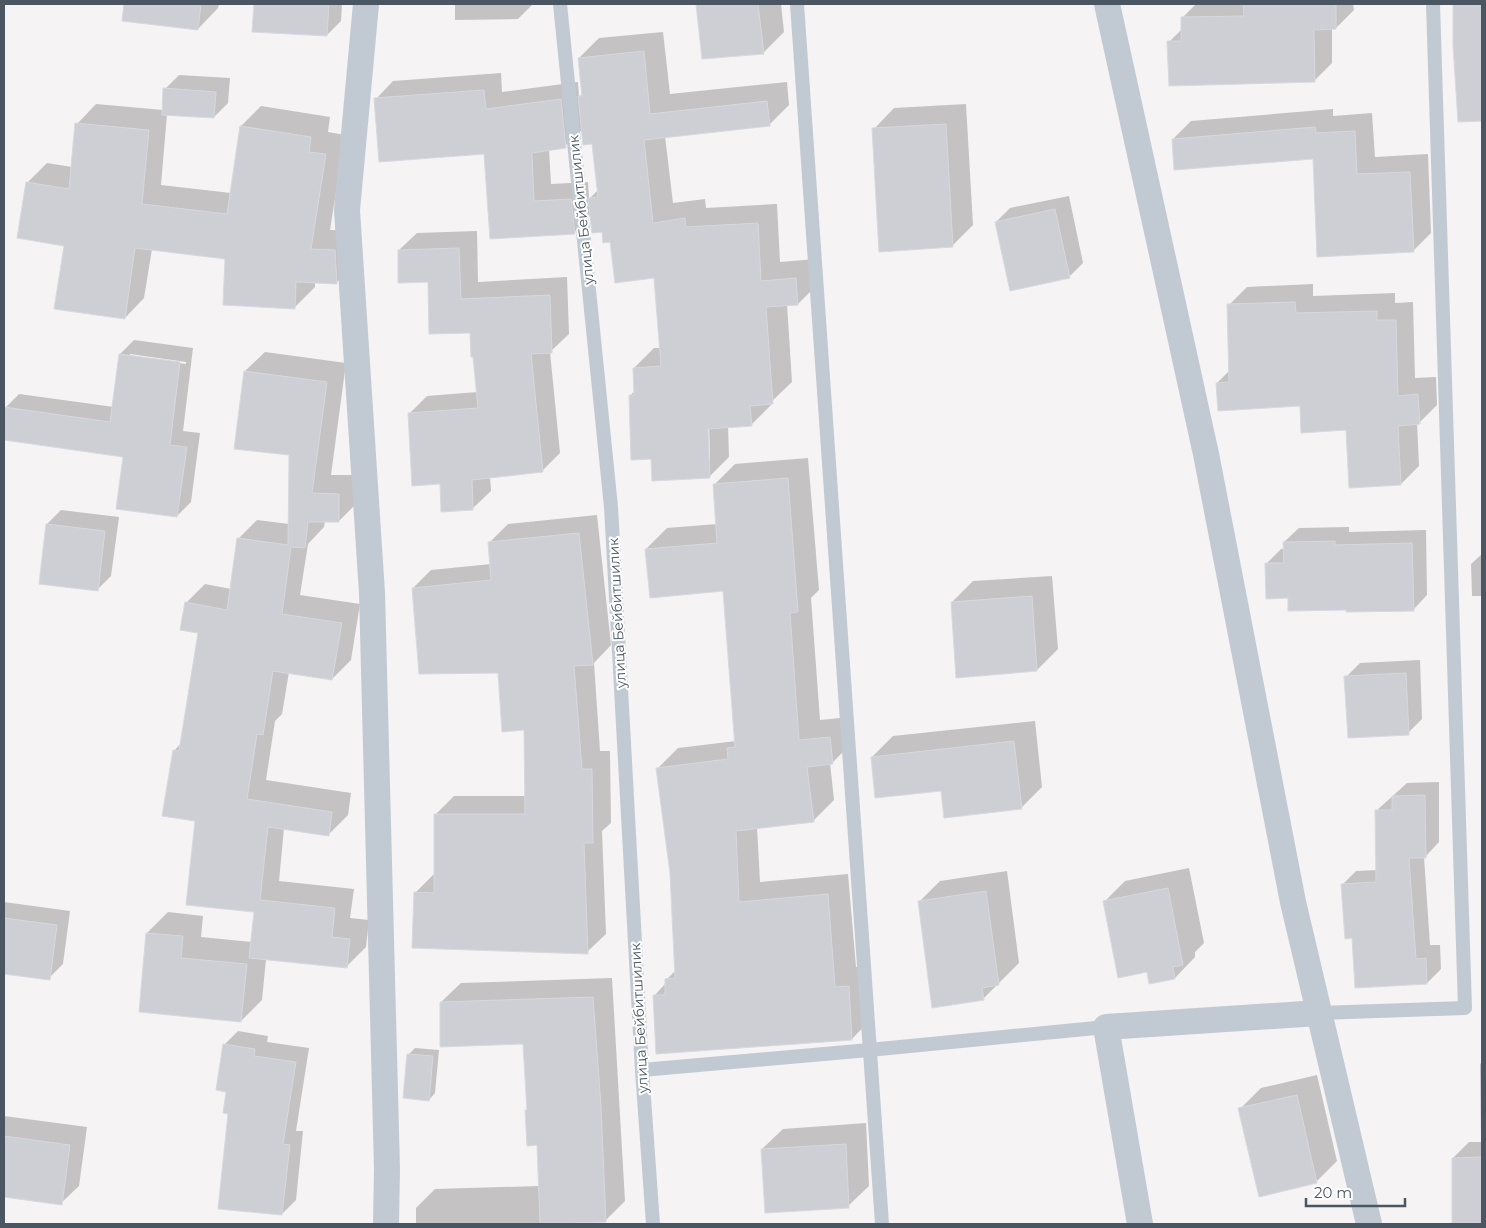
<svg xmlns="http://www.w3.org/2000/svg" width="1486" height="1228" font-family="Montserrat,sans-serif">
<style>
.shadow{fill:#0003;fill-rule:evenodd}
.building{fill:#cdcfd5;stroke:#d7d9de}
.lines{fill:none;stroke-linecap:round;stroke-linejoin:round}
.lane{stroke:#c1cad2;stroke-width:14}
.street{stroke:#c1cad2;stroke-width:26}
.labels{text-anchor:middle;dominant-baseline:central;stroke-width:4;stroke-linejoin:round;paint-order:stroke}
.street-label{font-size:14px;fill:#4a5661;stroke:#fff}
</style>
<rect width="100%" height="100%" fill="#f5f3f3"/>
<g class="shadow">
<path d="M143,4H219L218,8L198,29L141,22Z"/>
<path d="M255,4H342L341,21L327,35L254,31Z"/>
<path d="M455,4H533L518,19L455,20Z"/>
<path d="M697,4H781L784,32L763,53L703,58Z"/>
<path d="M1196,4H1353L1354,10L1336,28H1332V63L1314,81L1169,42L1182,29V18Z"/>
<path d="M1455,4H1482V120L1459,121L1454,45Z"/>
<path d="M663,32L670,94L787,82L789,105L769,125L665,136L673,203L705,199L706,208L777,204L780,262L816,259L818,284L798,304H787L792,382L771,402V405L751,425L728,426L729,457L709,477L652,458L630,396L635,390L634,368L654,348H661L655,277L611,241L591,215L574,233L491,238L485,152L376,99L393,81L501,73L502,92L578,82L579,97L583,94L579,58L599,38ZM583,129L593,142L598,190L589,199L588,182L551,184L549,149L565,146ZM706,422H709L710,460H708Z"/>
<path d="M179,75L230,78L228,103L214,117L167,114L161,185L231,193L241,126L261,106L330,117L328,132L345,135L330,230L354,231L356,263L336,283L315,282V287L295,307L227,258L152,249L144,298L125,318L65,245L27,183L47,163L72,167L77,124L96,104L163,110L165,89Z"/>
<path d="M966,104L973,225L952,246L874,129L894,108Z"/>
<path d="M1333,109V116L1372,113L1375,157L1428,154L1431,233L1413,251L1314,157L1173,139L1191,121Z"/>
<path d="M1069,196L1083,263L1069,277L996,222L1010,208Z"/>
<path d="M477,231L478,282L567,277L569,334L550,352L560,453L542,471L490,476L491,491L473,508L441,483L409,414L427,396L478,392L471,332L429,281L399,250L417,233Z"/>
<path d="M1313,284V296L1395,293V303L1413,302L1415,378L1436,377L1437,405L1419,423H1417L1419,466L1401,484L1347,429L1301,404L1217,383L1230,370L1229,305L1247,287Z"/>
<path d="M134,340L193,348L183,431L200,433L191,502L177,516L124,456L4,439L5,408L19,394L114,407L120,354ZM130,354L186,362V364L130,357Z"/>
<path d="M265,352L346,363L331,475H358V502L339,521H325L324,527L308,544L300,595L360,604L351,660L332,679L289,672L282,714L275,721L266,780L351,793L348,815L329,834L284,828L279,881L354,889L350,918L369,920L366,947L346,967L266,959L262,1000L241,1021L147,933L168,912L203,916L201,937L252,942L255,911L196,820L174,751L181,743L199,632L186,603L205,584L231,589L238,539L257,520L289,524L290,454L245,371Z"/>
<path d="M808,458L819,590L811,598L820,720L850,717L853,742L832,763H830L834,800L813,821L757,827L760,882L848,874L856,967L869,966L872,1018L852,1039L654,996L666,983V980L676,970L671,873L657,769L678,748L736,741L724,590L646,549L667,528L717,524L714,485L735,464Z"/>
<path d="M61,510L119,517L111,576L97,590L40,583L47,524Z"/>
<path d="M597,515L611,645L594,663L600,751H610L611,823L602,831L606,934L587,952L415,893L434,874H435V815L454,796H526L525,729L499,672L413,588L431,570L491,564L489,543L508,524Z"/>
<path d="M1349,527V532L1426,530L1427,595L1413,610L1347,608L1289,597L1267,563L1281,549H1285L1284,542L1299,528Z"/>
<path d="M1482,554V596H1472L1471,564Z"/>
<path d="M1052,576L1058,649L1037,670L952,602L973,581Z"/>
<path d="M1420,660L1422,719L1408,733L1346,677L1360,663Z"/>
<path d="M1035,721L1042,787L1021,808L942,789L872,757L893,736Z"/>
<path d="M1439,782V842L1425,857H1424L1430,945H1440L1441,969L1427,983L1354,937L1342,885L1356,871L1377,870L1376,811L1407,783Z"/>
<path d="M1189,868L1204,943L1195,952V957L1175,978L1148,971L1104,902L1125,881Z"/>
<path d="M1007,871L1019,963L983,999L919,902L940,881Z"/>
<path d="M4,902L70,911L63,964L49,978L4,973Z"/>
<path d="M612,978L625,1201L606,1220L548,1223V1224H416V1208L435,1189L540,1186L538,1144L528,1109L524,1043L441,1002L461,983Z"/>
<path d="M238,1031L268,1036L267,1042L309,1048L296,1131H303L296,1200L282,1214L229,1113L224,1045Z"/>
<path d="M415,1048L439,1050L435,1093L429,1100L408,1055Z"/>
<path d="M1482,1062V1224H1454L1453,1158L1469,1142H1481L1480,1064Z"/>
<path d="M1317,1075L1337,1161L1316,1182L1240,1109L1261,1088Z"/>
<path d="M4,1116L87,1127L79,1186L61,1203L4,1196Z"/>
<path d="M866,1123L869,1186L848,1206L762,1149L783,1129Z"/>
</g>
<g class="building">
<path d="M124,4H201L198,30L122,21Z"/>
<path d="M254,4H329L327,36L252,32Z"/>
<path d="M696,4H758L764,54L702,59Z"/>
<path d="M1243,4H1336V29L1314,30L1315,82L1169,86L1167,41H1181V17L1244,16Z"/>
<path d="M1453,4H1482V121L1458,122L1453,45Z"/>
<path d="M644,51L650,114L767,101L770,126L644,140L653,223L685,218L686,227L758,223L761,281L796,278L798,305L766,307L773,404L750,406L752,426L708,429L710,478L652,481L651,459L631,460L629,395H634L633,368L661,366L654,278L615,283L610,242L603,243L602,232L592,233L588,198L598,197L592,144L583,145L578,96H582L578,58Z"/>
<path d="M163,88L216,92L214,118L162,115Z"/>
<path d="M484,90L486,109L561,99L566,148L532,153L534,201L571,199L575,234L490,239L484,154L379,162L374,98Z"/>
<path d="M75,123L149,130L142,204L227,214L240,126L311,137L309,152L326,154L311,249L335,250L337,284L296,282L295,309L223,305L225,259L135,248L125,319L54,309L64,246L17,238L26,182L69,189Z"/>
<path d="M946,124L953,247L879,252L872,128Z"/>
<path d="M1315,127L1316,133L1355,131L1357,174L1410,172L1414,252L1317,257L1313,159L1174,170L1172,139Z"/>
<path d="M1055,209L1070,278L1010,291L995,222Z"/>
<path d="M459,248L461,299L550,295L552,353L531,354L543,472L472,480L473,510L441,512L440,484L412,486L408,413L478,408L473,357H471L470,333L429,334L428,282L398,283V250Z"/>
<path d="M1295,302L1296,313L1377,311V320H1396L1398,396L1418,394L1420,424L1398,426L1401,485L1349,488L1346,430L1301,433L1300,406L1218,411L1216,383L1229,382L1227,304Z"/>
<path d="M119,354L180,362L170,445L187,447L177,517L116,509L123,457L4,440V407L110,422Z"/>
<path d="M244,371L327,382L312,493L339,494V522H308L305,548L291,547L282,614L342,623L332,680L273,671L263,735L257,734L247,799L332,812L329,836L268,827L260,900L335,908L332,937L350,939L347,968L249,958L254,912L186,905L195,821L162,816L173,750L179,751L198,633L180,630L185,602L227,610L237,538L288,545L289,455L234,449Z"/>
<path d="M788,478L798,612L790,613L799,740L830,737L833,764L807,767L814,822L736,831L739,902L828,894L835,987L849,986L852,1040L656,1054L653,995H665V979L675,978L670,873L656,768L728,759L727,748L735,747L723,591L650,598L645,549L717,543L713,484Z"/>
<path d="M46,524L105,531L98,591L39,584Z"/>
<path d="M579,533L593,665L574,666L582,769H592L593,843H584L588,954L412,948L414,892L434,893V814H525L524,730L502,732L498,673L419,674L412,588L491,580L488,542Z"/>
<path d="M1335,541V545L1412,543L1414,611L1346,612V610L1288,611V598L1266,599L1265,563H1284L1283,542Z"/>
<path d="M1032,596L1037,671L956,678L951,602Z"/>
<path d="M1406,673L1409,735L1348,738L1344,676Z"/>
<path d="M1014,741L1022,809L944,818L941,791L875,798L871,757Z"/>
<path d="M1425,795L1426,858H1409L1416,959L1426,958L1427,984L1355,988L1352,938L1345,939L1341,884L1376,882L1375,810H1392V796Z"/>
<path d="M1168,888L1183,965L1173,967L1175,979L1149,984L1147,972L1118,978L1103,901Z"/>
<path d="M986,891L999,985L982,988L984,1000L932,1008L918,901Z"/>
<path d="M4,918L57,925L50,980L4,974Z"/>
<path d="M146,933L183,936L181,958L247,964L241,1022L139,1012Z"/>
<path d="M593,997L601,1106L606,1222L540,1224L537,1145L527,1146L525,1110H527L523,1044L440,1047V1002Z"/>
<path d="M223,1044L255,1049L254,1056L296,1062L283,1144L290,1145L282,1215L218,1209L228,1114L223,1113L226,1092L216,1090Z"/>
<path d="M407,1054L433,1056L429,1101L403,1098Z"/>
<path d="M1297,1095L1317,1183L1259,1197L1238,1108Z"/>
<path d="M4,1136L70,1145L62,1205L4,1197Z"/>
<path d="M846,1144L849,1208L765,1213L761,1149Z"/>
<path d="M1482,1157V1224H1452V1158Z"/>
</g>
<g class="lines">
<g class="lane">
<path d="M560,4L611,507L642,1070L653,1224"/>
<path d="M797,4L882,1224"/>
<path d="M1319,1013L1465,1008L1433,4"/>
<path d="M642,1070L869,1050L1106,1027"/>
</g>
<g class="street">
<path d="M366,4L347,210L372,593L387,1169L386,1224"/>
<path d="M1107,4L1206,454L1293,902L1369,1224"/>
<path d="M1140,1224L1106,1027L1319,1013"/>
</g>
</g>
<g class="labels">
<g class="street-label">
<text transform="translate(581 210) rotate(-96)">улица Бейбитшилик</text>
<text transform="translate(617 613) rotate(-93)">улица Бейбитшилик</text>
<text transform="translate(639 1018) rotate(-93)">улица Бейбитшилик</text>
</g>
</g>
<rect width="1486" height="1228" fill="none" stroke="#4a5661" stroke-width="10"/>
<path d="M1306 1198v8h99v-8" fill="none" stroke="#4a5661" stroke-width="2.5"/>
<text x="1314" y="1198" font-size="15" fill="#4a5661" stroke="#ffffff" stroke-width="4" paint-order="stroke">20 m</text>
</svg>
